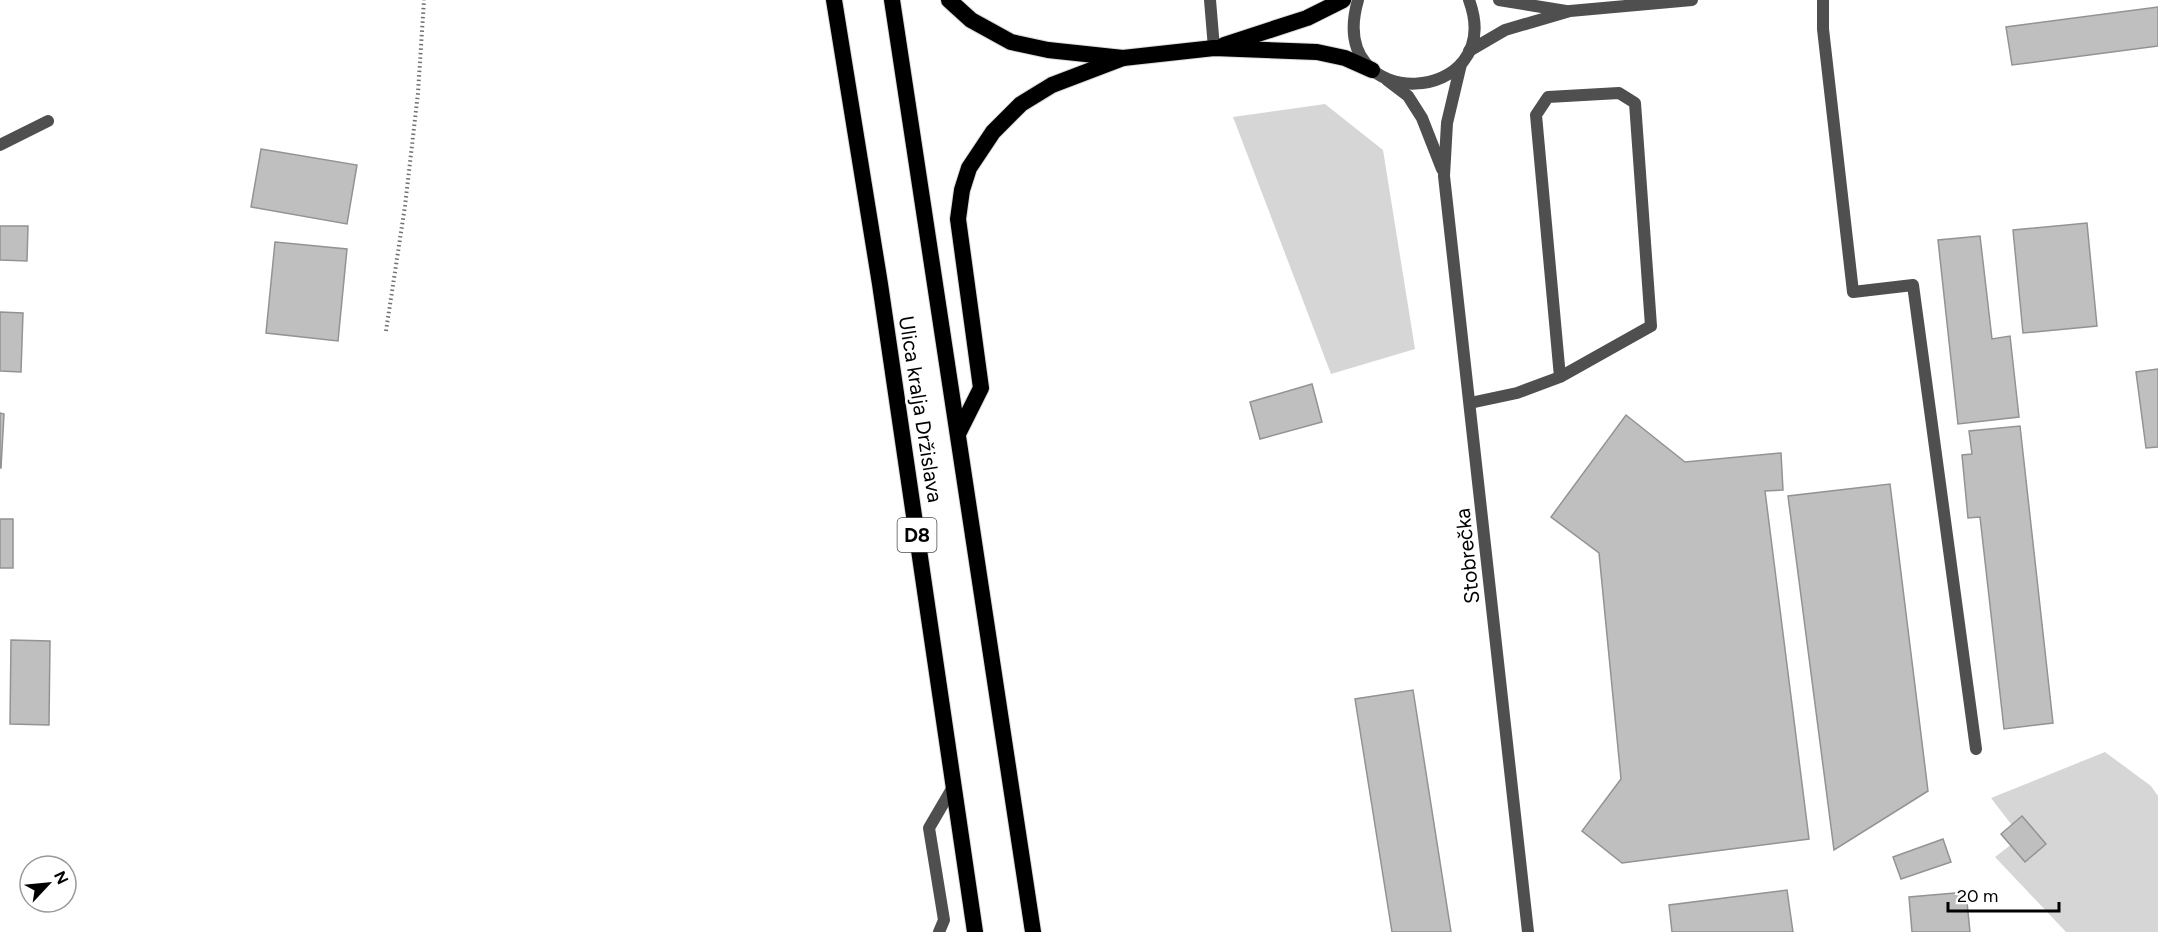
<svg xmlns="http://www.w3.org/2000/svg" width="2158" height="932" font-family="Figtree,sans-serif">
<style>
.green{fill:#d6d6d6}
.building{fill:#bfbfbf;stroke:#939393;stroke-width:1.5}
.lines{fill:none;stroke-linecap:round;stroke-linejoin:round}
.trunk-casing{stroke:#dbdbdb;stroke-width:18}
.path{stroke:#717171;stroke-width:4;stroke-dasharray:1.5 3;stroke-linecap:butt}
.service{stroke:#4f4f4f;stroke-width:12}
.minor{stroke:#4f4f4f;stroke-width:12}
.tertiary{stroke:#4f4f4f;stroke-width:12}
.trunk{stroke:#000;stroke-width:16}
.labels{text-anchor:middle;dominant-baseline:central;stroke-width:5;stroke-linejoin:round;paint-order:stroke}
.shield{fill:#fff;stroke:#4c4c4c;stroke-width:1.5}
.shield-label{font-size:20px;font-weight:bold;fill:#000}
.street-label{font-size:21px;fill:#000;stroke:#fff}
</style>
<rect width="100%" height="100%" fill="#fff"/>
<g class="green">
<path d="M1325,104L1383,150L1415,349L1331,374L1233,117Z"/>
<path d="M2105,752L2151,786L2158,796V932H2066L1995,857L2021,837L1991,798Z"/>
</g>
<g class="building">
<path d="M2158,7V46L2012,65L2006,27Z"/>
<path d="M261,149L357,165L347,224L251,207Z"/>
<path d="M2087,223L2097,326L2023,333L2013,230Z"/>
<path d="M0,226H28L27,261L0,260Z"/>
<path d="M1980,236L1992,339L2010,336L2019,417L1958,424L1938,240Z"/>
<path d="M275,242L347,249L338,341L266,333Z"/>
<path d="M0,312L23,313L21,372L0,371Z"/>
<path d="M2158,369V447L2146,448L2136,372Z"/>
<path d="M1312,384L1322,422L1260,439L1250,402Z"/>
<path d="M0,413L4,414L1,468H0Z"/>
<path d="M1626,415L1685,462L1781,453L1783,490L1765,491L1809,839L1622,863L1582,831L1621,779L1599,553L1551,517Z"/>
<path d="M2020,426L2053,723L2004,729L1980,517L1968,518L1962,455L1972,454L1969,431Z"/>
<path d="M1890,484L1928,791L1834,850L1788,496Z"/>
<rect x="0" y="519" width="13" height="49"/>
<path d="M11,640L50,641L49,725L10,724Z"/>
<path d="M1413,690L1451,932H1392L1355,699Z"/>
<path d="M2022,816L2046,844L2025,862L2001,834Z"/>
<path d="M1943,839L1951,862L1901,879L1893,857Z"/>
<path d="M1787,890L1793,932H1672L1669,905Z"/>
<path d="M1966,892L1970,932H1912L1909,897Z"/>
</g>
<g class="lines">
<defs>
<g id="trunk">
<path d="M834,0L880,284L975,932"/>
<path d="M892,0L1033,932"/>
<path d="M949,0L971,20L1011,42L1048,50L1123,58L1214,48L1317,52L1345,58L1372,70"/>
<path d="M1224,45L1307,18L1343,0"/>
<path d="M959,432L981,388L958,219L962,190L969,168L993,132L1021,104L1052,85L1123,58"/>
</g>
</defs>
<use href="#trunk" class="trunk-casing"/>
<path class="path" d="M386,331L405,206L418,93L424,0"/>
<g class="service">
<path d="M1210,0L1214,48"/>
<path d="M1823,0V29L1853,292L1913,285L1976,749"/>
<path d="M0,145L48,121"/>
<path d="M1470,403L1517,393L1560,377L1651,326L1635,103L1619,93L1548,97L1536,115L1560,377"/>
<path d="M939,932L944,920L929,828L953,787"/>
</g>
<g class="minor">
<path d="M1461,64L1447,123L1444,176L1528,932"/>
<path d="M1387,80L1408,96L1422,118L1442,169"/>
</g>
<g class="tertiary">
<path d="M1358,0C1324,117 1508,106 1469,0"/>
<path d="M1499,0L1566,11"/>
<path d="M1469,51L1505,30L1570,11L1692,0"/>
</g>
<use href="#trunk" class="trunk"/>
</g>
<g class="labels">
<rect class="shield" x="897.5" y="518" width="39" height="34" rx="4.5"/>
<g class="shield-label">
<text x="917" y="535">D8</text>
</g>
<g class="street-label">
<text transform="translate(921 409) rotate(81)">Ulica kralja Držislava</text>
<text transform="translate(1467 556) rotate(-96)">Stobrečka</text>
</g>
</g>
<g transform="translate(48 884) rotate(64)"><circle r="28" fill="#ffffff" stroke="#999999" stroke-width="1.5"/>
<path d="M0-4.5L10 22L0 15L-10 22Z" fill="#000000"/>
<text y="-9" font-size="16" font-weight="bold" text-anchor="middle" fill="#000000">N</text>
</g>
<path d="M1948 902v9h111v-9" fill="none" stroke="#000000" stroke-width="3"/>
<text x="1957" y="902" font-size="18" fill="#000000" stroke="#ffffff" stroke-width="4.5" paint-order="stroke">20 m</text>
</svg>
